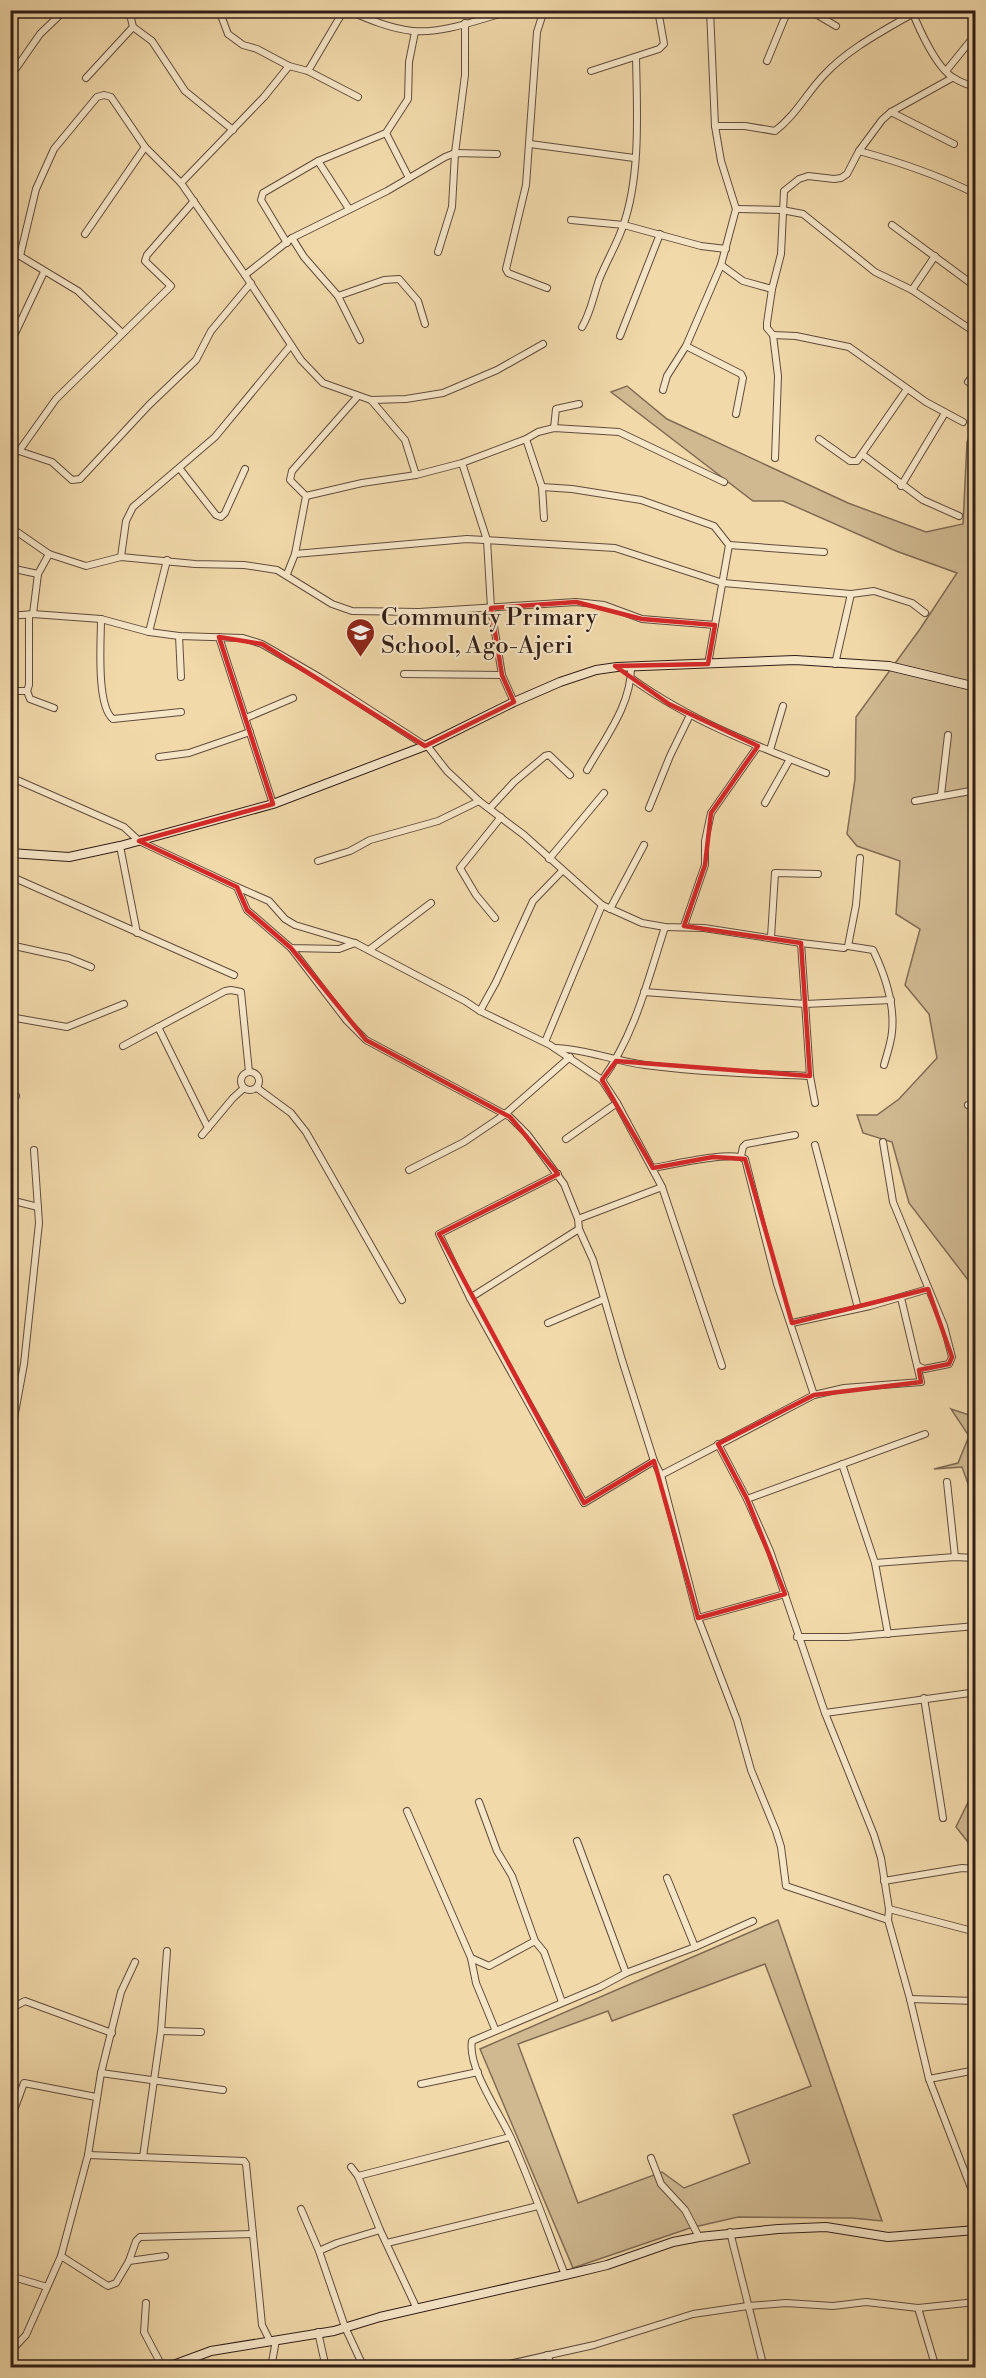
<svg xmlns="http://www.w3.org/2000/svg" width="986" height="2378" font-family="'Libre Bodoni',serif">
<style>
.green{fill:#d0b991;stroke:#806b54;stroke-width:1.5;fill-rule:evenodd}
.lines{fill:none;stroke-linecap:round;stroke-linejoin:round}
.street-casing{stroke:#604c3c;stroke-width:8}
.secondary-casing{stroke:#301d17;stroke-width:10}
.street{stroke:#f6e6c8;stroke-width:6}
.secondary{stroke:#f6e6c8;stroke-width:8}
.marked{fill:none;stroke:#d62828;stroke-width:4.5;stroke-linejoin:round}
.labels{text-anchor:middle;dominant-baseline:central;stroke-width:4.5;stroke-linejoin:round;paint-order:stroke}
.poi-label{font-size:24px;fill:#301d17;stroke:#f6e6c8;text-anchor:start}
</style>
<rect width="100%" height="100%" fill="#f1d9aa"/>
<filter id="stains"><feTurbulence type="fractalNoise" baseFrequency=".00333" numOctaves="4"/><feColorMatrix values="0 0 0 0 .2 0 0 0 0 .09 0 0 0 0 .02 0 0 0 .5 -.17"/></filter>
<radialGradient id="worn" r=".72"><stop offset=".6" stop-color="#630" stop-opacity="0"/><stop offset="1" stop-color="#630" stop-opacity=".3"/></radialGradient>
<g class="green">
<path d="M627,386L667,419L848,503L926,532L963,524L967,442L975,427V1289L909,1203L892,1142L863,1133L857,1115H877L899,1099L937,1058L929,1014L905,985L920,929L896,914L900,861L857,846L847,834L855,779L856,717L920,629L957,573L896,551L783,501H753L611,392Z"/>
<path d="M951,1409L969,1415L975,1411V1503L962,1467L934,1469L958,1463L969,1436Z"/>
<path d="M975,1788V1846L972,1847L956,1827Z"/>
<path d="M778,1920L882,2221L852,2218L738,2217L690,2228L573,2268L480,2049ZM765,1964L811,2086L733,2115L750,2163L684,2188L662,2172L578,2203L518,2044L608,2011L612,2021Z"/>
</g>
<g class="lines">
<defs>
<g id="street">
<path d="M129,10L133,27L152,41L185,91L233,130"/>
<path d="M219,10L228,34L243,45L257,49L289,66L308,71L358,97"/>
<path d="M347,10C368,19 391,29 413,31C443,34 484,18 513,10"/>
<path d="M544,10L537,32L526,185L506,269L508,273L547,288"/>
<path d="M798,10L814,13L836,26"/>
<path d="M912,11C919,29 937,69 954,78C960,82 968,85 976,87"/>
<path d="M767,61L788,10"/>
<path d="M308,71L344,10"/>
<path d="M591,71L659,49L664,44L658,10"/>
<path d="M946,71L976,34"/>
<path d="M10,77L40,34L65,10"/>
<path d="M86,78L133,27"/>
<path d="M891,112L954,144"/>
<path d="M715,126H745L775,131C796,115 806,94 824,75C848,49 883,31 912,14"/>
<path d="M386,133L409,178"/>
<path d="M530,144L634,158"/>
<path d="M859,151C900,162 938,175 976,194"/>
<path d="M318,161L349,209"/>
<path d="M181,183L264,97L289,66"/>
<path d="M736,209L782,210L803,214L875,272L912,290L976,333"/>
<path d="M571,220L624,225L701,246L726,249"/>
<path d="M892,225L976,287"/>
<path d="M85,234L145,147"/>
<path d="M292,238L304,257L338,296L360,340"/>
<path d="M287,243L261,200L263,193L318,161L386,133L408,99L409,62L415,32"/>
<path d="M438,252L452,207L455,153L465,75V23"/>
<path d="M10,253L20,256L78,291L122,333"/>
<path d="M20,256L36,189L54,149L97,97L104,95L111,97L145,147L181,183L245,275L301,360L323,383L371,400L406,399L443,393L497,370L543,344"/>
<path d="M721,265L743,281L772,289"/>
<path d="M245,275L292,238L387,191L445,157L455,153L497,154"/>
<path d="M912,290L935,256"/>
<path d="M338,296L384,280L399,279L418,301L425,324"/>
<path d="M582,327C591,312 593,297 599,280C606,262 617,244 623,226C641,176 637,109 636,57"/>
<path d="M773,335L796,336L849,347L926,402L963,422"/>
<path d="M620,336L660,234"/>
<path d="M10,344L44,272"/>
<path d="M686,346L741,374L743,378L736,414"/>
<path d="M968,382L976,372"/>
<path d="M663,390L667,376L686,346L721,265L736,209L721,161L715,126L710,10"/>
<path d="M371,400L405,440L416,475"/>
<path d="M554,428L556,409L579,404"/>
<path d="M526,439L542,487L544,518"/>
<path d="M819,439L850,461H857L907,389"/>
<path d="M10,446L19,451L52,462L72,480L80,479L149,405L196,360L211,331L251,283"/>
<path d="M19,451L56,399L171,286L145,261L147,255L194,201"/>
<path d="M863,455L923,500L959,516"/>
<path d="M775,458L778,376L773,335L767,328V323L772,289L781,254L784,191L799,179L808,176L834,179L841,178L847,174L859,151L882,120L891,112L952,78"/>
<path d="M462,463L487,540L491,608L502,675L514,702"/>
<path d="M180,469L216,515L221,517L225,513L245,469"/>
<path d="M901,486L945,413"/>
<path d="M542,487L572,489L641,500L714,526L729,545L708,664"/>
<path d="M306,496L362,483L416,475L462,463L526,439L538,432L554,428L619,432L724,482"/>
<path d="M10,527L49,554L86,566L121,557L195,564L244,565L277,570L332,604L352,611L419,612L576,602L604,605L642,619L715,625"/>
<path d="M729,545L824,552"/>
<path d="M295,554L467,539L615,548L723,583L851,594L874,591L912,603L925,613"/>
<path d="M121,557L126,521L133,507L215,437L291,345"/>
<path d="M10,568L38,574"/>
<path d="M287,574L295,554L306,496L290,480L292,471L358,396"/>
<path d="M33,614L38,574L49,554"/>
<path d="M10,616L33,614L101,619L149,632L179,636L243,638L262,644L319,677L429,748L447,771L479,801L524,835L602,905L642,923L665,927L704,928L801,943L844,948"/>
<path d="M101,619C101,640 96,706 113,719L181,712"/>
<path d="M149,632L167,560"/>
<path d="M179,636L181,677"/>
<path d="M219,637L273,804"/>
<path d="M835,664L851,594"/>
<path d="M404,674L502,675"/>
<path d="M631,678C690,721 759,747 826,773"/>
<path d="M10,691H27L30,699L54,708"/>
<path d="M27,691L29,685V615"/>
<path d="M246,718L293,698"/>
<path d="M770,750L783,706"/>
<path d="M159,757L189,753L250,732"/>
<path d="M587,770C605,738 632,704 631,666"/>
<path d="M10,777L124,827L139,841L237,887L247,910L291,948L339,949L355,943"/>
<path d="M941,795L948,735"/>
<path d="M915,801L976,790"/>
<path d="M765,803L790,759"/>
<path d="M490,808L514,782L545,756L549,755L570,775"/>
<path d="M649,808L670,756L690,715"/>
<path d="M120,846L137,933"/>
<path d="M860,858L856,905L848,946L873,950C885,975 895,1004 892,1032C891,1043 887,1054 884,1065"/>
<path d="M549,859L604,793"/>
<path d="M318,861L350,851L370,840L438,821L479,801"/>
<path d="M10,876L234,975"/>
<path d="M237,887L269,901L285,919L295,925L355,943L465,1001L480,1011L550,1045L602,1080L617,1103L662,1187L722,1366"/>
<path d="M976,891L973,913L976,933"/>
<path d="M610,909L644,845"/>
<path d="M495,918L476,895L460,868L501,817"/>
<path d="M684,926L705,865V841L711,813L758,746"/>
<path d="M771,937L775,873L818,874"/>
<path d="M801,943L810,1076L815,1103"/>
<path d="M10,945L69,958L91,967"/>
<path d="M291,948L347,1021L366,1040L510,1117L527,1134L564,1184L578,1219L579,1229L593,1260L622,1360L654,1461L661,1475L698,1618L737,1720L751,1770L776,1831L781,1847L786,1886L888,1920"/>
<path d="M369,950L431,903"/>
<path d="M644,992L805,1004L891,1000"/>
<path d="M480,1011L496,982L533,901L562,871"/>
<path d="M10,1017L67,1027L124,1004"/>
<path d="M158,1027L208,1128"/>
<path d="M545,1042L602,905"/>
<path d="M123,1046L225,991L231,990L241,992L249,1072"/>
<path d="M555,1048C586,1049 614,1061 645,1065C699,1072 755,1074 810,1076"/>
<circle cx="250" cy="1081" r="9"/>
<path d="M602,1080C635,1035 648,979 665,927"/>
<path d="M257,1088L291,1113L306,1132L402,1300"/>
<path d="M10,1095L16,1096"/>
<path d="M968,1105H976"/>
<path d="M202,1135L233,1098L244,1088"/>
<path d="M566,1139L617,1103"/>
<path d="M883,1142L893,1202L944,1326L952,1357L949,1364L924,1369L918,1366"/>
<path d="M815,1145L858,1308"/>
<path d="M741,1156L743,1147L746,1144L795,1135"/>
<path d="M653,1168C671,1165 733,1150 745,1159L777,1284L814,1395"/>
<path d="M409,1170L464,1142L504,1115L570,1057"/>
<path d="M558,1174L439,1234L470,1298L584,1503L654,1461"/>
<path d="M10,1200L38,1207"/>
<path d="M578,1219L662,1187"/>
<path d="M470,1298L579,1229"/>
<path d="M548,1323L604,1299"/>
<path d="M792,1323L870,1306L928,1289"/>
<path d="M10,1440L24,1364L39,1223L34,1150"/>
<path d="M718,1444L747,1499L770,1551L825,1713L874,1835L881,1858L889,1909L888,1920L910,1999L929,2079L976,2201"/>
<path d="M842,1464L875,1563L888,1634"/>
<path d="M661,1475L814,1395L844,1388L921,1382L901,1298"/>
<path d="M947,1482L955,1557"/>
<path d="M747,1499L925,1434"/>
<path d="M875,1563L955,1557L975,1558"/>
<path d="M698,1618L785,1594"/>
<path d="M797,1637H847L976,1626"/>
<path d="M924,1698L943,1818"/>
<path d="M825,1713L970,1693"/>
<path d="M479,1802L497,1851L512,1876L535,1941L544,1952L562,2002"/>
<path d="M407,1811L471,1958L489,1966L535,1941"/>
<path d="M577,1841L626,1973"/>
<path d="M667,1878L695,1947"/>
<path d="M884,1881L962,1868L976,1869"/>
<path d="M889,1909L976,1932"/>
<path d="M471,1958L476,1983L495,2029"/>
<path d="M910,1999L976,2001"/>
<path d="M10,2009L25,2001L112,2033"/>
<path d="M161,2031L201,2032"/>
<path d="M101,2073L223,2090"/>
<path d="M929,2079L976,2070"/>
<path d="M421,2084L478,2072"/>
<path d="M10,2121L24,2083L96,2097"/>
<path d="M88,2155L244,2161L246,2164L262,2325L270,2341"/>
<path d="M143,2157L161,2031L167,1951"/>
<path d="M651,2158L661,2184L685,2210L699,2237"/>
<path d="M351,2167L358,2176L380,2230L417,2309"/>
<path d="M358,2176L510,2137"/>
<path d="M301,2209L319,2251"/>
<path d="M730,2232L764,2368"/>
<path d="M387,2243L538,2206"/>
<path d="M61,2256L108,2286L116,2283L129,2261L136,2241L140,2237L253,2234"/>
<path d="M129,2261L165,2256"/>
<path d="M565,2275C547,2229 531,2183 511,2138C500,2114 467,2067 472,2041L600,1987L626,1973L695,1947L753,1921"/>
<path d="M10,2276L47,2287"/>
<path d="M146,2303L144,2332L163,2368"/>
<path d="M918,2308L936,2368"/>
<path d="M318,2332L326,2368"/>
<path d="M10,2352L26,2335L61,2256L88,2155L101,2073L121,1992L135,1962"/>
<path d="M547,2355L553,2368"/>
<path d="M271,2368L276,2340"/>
<path d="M364,2368L345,2327L319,2251L337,2243L380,2230"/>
<path d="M491,2368L594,2345L693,2314L748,2306L786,2303L833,2306L866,2302L918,2308L976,2302"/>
</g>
<g id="secondary">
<path d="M10,853L69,857L120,846L273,804L425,746L514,702L560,682L596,670L617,667L795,660L889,666L976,687"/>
<path d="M165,2368L211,2351L334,2331L380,2317L565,2275L607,2265L673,2242L699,2237L778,2229L826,2227L888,2237L976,2230"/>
</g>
</defs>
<use href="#street" class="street-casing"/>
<use href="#secondary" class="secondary-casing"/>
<use href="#street" class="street"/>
<use href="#secondary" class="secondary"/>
</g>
<path class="marked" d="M576,602L642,619L715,625L708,664L615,666L669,704L758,746L711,813L705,865L684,926L801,943L810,1076L616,1061L602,1080L653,1168L713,1157L745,1159L792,1323L928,1289L952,1357L949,1364L919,1370L921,1382L814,1395L718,1444L747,1499L785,1594L698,1618L654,1461L584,1503L439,1234L558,1174L510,1117L366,1040L291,948L247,910L237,887L139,841L273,804L219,637L262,644L425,746L514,702L502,675L491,608Z"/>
<defs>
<symbol id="school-pin" viewBox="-11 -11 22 30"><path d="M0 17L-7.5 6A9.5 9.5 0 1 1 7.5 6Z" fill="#8f2418" stroke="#f6e6c8"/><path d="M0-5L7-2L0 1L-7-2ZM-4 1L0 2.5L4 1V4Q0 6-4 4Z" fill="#fff"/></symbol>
</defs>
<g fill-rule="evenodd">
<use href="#school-pin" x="344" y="616" width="33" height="45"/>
</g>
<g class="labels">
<g class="poi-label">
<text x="381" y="618">Communty Primary<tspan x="381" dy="28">School, Ago-Ajeri</tspan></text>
</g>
</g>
<rect width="986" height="2378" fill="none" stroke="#f1d9aa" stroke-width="36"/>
<rect x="12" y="12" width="962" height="2354" fill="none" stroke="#301d17" stroke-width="3"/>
<rect x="18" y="18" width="950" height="2342" fill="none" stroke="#301d17" stroke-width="1.5"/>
<rect width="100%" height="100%" filter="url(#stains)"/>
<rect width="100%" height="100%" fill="url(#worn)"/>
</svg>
